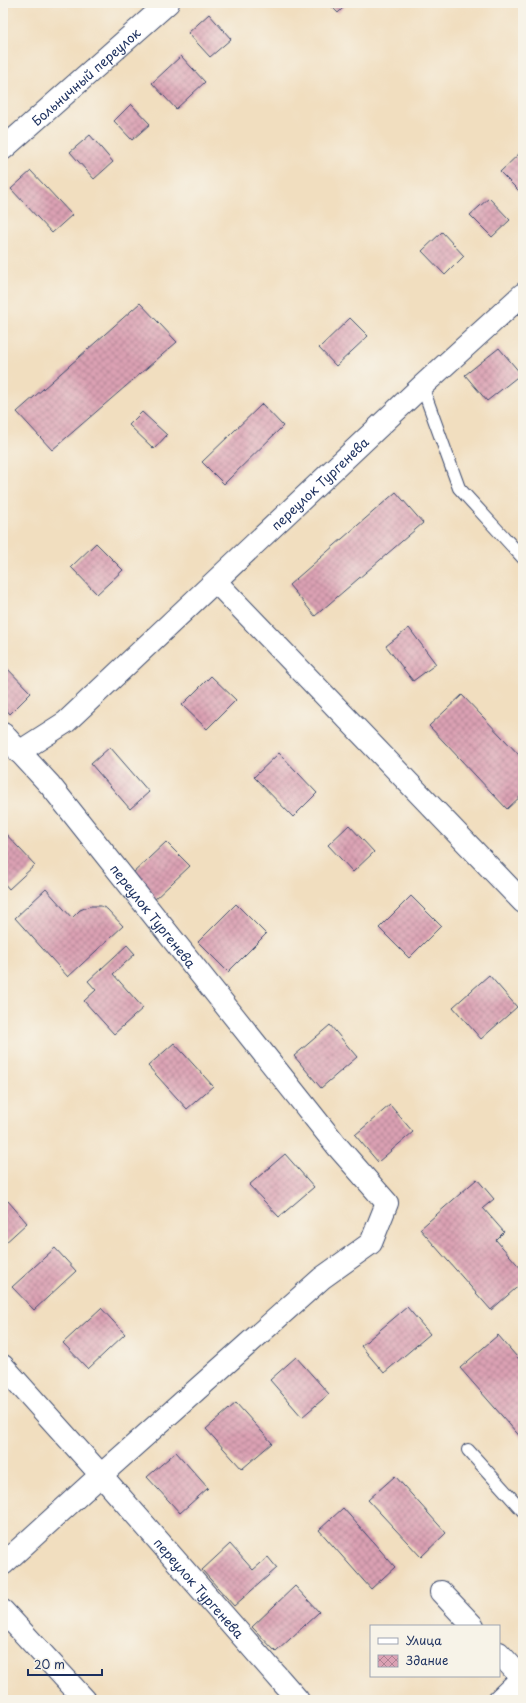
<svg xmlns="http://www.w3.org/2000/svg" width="526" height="1703" font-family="'Playpen Sans',sans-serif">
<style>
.building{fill:url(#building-cross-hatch)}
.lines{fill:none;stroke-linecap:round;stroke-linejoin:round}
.lane-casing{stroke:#3b496d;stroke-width:14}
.street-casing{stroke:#3b496d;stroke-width:24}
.lane{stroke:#fff;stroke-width:12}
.street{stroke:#fff;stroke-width:22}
.labels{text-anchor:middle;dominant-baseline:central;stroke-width:3;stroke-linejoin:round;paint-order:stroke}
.street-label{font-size:13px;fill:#1b2f5e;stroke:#f7f3e8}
</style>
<defs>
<pattern id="building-cross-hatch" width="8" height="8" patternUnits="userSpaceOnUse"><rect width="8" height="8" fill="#dba1b3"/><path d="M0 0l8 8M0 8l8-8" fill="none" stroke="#b18495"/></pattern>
</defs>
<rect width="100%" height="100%" fill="#f7f3e8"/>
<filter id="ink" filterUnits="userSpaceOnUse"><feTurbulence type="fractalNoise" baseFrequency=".025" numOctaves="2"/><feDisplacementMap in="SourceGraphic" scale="8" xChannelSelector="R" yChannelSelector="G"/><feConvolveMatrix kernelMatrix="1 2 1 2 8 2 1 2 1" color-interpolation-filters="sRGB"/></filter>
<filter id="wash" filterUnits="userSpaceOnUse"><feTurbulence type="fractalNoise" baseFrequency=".012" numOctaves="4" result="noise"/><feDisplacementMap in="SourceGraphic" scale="16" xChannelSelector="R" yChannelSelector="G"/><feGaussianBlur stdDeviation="0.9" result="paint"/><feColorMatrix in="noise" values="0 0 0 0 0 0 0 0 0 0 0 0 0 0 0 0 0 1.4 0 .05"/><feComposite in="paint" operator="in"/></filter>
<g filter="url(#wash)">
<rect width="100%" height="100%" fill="#f1debf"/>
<g id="blocks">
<g class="building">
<path d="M328,3H348L338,13Z"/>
<path d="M209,14L231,39L210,57L188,33Z"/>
<path d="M181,56L205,82L176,109L152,83Z"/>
<path d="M131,104L150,124L132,140L114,121Z"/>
<path d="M90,135L113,162L94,179L70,152Z"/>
<path d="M523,150V195L500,172Z"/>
<path d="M31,171L72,215L52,233L11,189Z"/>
<path d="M489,198L510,220L492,237L470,215Z"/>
<path d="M442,232L464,256L445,275L422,251Z"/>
<path d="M140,303L177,342L52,450L17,412Z"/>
<path d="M350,318L368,336L336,366L319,348Z"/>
<path d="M499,348L521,374L487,401L465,375Z"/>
<path d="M262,404L283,426L224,484L202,462Z"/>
<path d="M142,412L167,435L154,449L129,425Z"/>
<path d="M396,492L423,523L315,616L289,585Z"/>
<path d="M96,543L123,570L97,594L71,567Z"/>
<path d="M409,628L436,664L413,681L386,646Z"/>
<path d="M3,664L31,693L10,714L3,706Z"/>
<path d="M211,676L236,700L207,729L182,705Z"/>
<path d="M462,695L523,759V794L507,809L429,726Z"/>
<path d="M110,747L149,792L130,809L91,764Z"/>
<path d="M279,753L317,793L293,817L254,777Z"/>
<path d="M349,825L374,852L353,872L328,845Z"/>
<path d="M3,831L35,865L9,889L3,882Z"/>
<path d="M166,842L190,866L154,900L131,875Z"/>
<path d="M46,889L72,918L80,910L90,906H101L107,909L123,926L68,977L15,918Z"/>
<path d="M411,896L441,926L409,958L379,928Z"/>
<path d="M236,904L266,934L228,972L198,942Z"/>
<path d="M127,945L135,954L113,974L143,1008L114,1034L84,1001L96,990L88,981Z"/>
<path d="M489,975L517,1007L481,1039L453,1007Z"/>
<path d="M330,1025L357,1057L321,1088L294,1056Z"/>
<path d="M174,1043L213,1086L187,1109L148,1066Z"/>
<path d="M390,1105L413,1132L378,1162L355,1135Z"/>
<path d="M285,1154L314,1187L279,1217L249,1185Z"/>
<path d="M477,1179L494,1199L483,1208L504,1232L496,1240L523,1271V1282L491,1310L420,1229Z"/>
<path d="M8,1201L27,1223L3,1245V1206Z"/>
<path d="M55,1248L76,1271L34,1310L12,1287Z"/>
<path d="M407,1307L430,1334L384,1373L361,1346Z"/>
<path d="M101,1308L125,1334L88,1369L63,1343Z"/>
<path d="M498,1335L523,1364V1440L460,1368Z"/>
<path d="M296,1357L329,1394L302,1417L270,1380Z"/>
<path d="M236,1403L272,1443L242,1469L206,1429Z"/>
<path d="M176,1452L208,1488L180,1513L147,1477Z"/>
<path d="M395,1476L446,1533L421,1557L368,1500Z"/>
<path d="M343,1508L395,1567L371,1589L319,1530Z"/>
<path d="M230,1544L253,1570L268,1557L277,1568L234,1606L202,1570Z"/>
<path d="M295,1586L319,1612L276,1652L252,1627Z"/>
</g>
</g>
</g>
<g filter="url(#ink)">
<use href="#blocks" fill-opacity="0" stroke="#3b496d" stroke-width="1"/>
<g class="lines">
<defs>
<g id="lane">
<path d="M422,386L459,488L523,558"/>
<path d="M468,1450L523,1511"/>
</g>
<g id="street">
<path id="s1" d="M3,149L168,3"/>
<path d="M216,582L523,902"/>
<path id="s2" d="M3,734L50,785L337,1146L387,1203L371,1243L322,1278L101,1475L3,1366"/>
<path id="s3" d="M19,752L66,722L422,386L523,294"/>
<path id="s4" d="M3,1564L101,1475L298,1700"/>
<path d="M441,1592L473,1626"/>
<path d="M3,1611L85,1700"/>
<path d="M499,1700L522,1678L499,1653"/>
</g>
</defs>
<use href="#lane" class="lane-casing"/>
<use href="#street" class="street-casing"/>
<use href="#lane" class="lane"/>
<use href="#street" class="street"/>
</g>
</g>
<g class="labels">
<g class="street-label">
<text stroke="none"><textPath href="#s1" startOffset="110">Больничный переулок</textPath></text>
<text stroke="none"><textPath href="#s3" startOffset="404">переулок Тургенева</textPath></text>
<text stroke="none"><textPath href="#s2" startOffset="236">переулок Тургенева</textPath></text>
<text stroke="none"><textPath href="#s4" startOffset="282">переулок Тургенева</textPath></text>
</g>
</g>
<rect width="526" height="1703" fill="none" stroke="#f7f3e8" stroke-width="16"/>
<rect x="370" y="1625" width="130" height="52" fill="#f7f3e8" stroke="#9fa5b1"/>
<rect x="378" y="1638" width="20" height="6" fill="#ffffff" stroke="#9fa5b1"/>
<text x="406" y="1645" font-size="12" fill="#1b2f5e">Улица</text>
<rect x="378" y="1655" width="20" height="12" fill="url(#building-cross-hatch)" stroke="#9fa5b1"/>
<text x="406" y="1665" font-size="12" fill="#1b2f5e">Здание</text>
<path d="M28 1669v6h74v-6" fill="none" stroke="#1b2f5e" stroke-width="2"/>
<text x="34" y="1669" font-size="12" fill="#1b2f5e" stroke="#f7f3e8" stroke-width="3" paint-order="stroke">20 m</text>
</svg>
